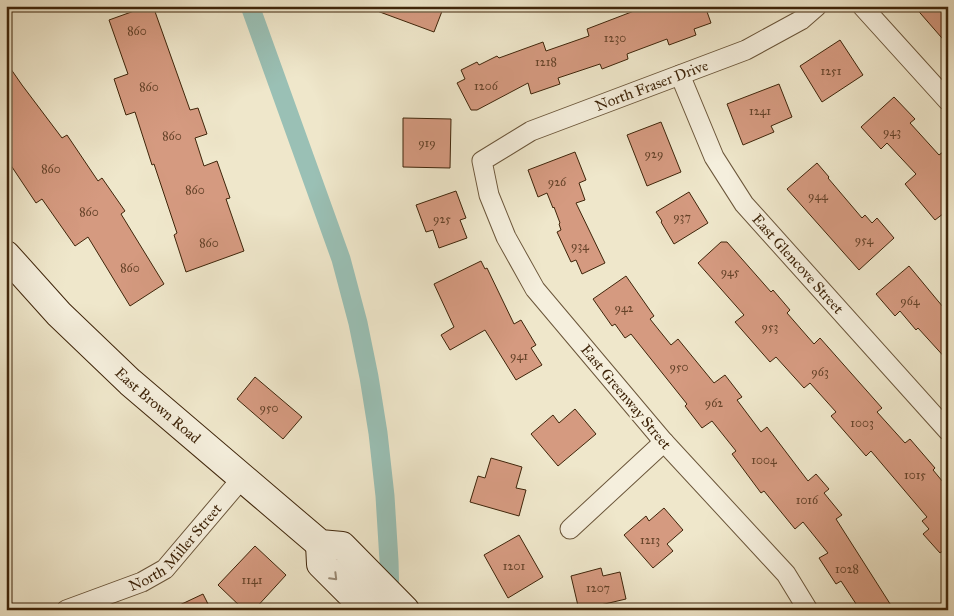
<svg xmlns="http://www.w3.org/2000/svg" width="954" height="616" font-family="'IM FELL Great Primer',serif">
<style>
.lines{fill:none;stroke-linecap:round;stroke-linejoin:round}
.canal{stroke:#9ac0b5;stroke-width:19}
.building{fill:#d59a80;stroke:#3f250a}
.street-casing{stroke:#6b563a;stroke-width:21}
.secondary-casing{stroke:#3f250a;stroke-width:30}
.street{stroke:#f5efdd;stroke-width:19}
.secondary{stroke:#f5efdd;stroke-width:28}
.oneway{stroke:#9a8a74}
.labels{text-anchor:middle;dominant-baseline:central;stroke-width:4;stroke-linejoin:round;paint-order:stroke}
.number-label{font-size:12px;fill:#644228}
.street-label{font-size:15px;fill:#3f250a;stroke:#f5efdd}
</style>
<rect width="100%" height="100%" fill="#efe7cb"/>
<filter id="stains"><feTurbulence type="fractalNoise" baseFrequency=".004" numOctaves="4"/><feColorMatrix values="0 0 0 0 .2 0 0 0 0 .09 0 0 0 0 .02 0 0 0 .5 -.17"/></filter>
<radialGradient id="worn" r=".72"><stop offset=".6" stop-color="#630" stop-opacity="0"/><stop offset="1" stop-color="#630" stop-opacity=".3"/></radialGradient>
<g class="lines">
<path class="canal" d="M250,6L341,259L358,323L369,377L378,433L385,496L389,561L390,599"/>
</g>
<g class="building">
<path d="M148,6H153L190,110L198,108L207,134L195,138L204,166L217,161L230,198L226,199L244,251L186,272L174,235L177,233L154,164L152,165L135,112L126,115L114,79L128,74L109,20Z"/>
<path d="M370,6H444L434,32L369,8Z"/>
<path d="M647,6H705L711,23L694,29L696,35L669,45L667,39L627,54L628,59L602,69L600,64L558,78L560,84L531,94L528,83L477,110H471L457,83L465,79L461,70L477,62L479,65L497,56L499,58L543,42L546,51L589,36L587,29Z"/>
<path d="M914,6H948V45Z"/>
<path d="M840,40L863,75L822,102L800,66Z"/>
<path d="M6,62L22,85L62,138L67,135L98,181L102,178L125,211L121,214L164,284L130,306L88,237L75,246L42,199L36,203L6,158Z"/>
<path d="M779,84L792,117L771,126L774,132L743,145L727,104Z"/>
<path d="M894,97L915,119L910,123L939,155L948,148V210L935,220L905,184L916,174L887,143L881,149L861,127Z"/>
<path d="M403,118L451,119L450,168L403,167Z"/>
<path d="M661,122L681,172L647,186L627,135Z"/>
<path d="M575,152L586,180L579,183L585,200L576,203L605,263L582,274L576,260L571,262L557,232L561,230L559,224L560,223L554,207L553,208L547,193L538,197L528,170Z"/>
<path d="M817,163L829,177L828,178L862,218L865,215L872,223L877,218L894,238L859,270L787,189Z"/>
<path d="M456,191L466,218L460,220L467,238L439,248L433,230L426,232L416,205Z"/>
<path d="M689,192L708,223L674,244L661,222L662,221L656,212Z"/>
<path d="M721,242H727L771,292L773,290L790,310L787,313L814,344L820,338L882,408L877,412L905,443L910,439L935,468L933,470L948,488V547L940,553L923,534L929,529L922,521L927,517L871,451L866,456L831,416L836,412L810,383L804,388L776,357L770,362L735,322L744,315L698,263Z"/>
<path d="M481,261L485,269L487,268L514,324L521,320L536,345L531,348L542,365L516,380L485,330L450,350L441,335L454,327L434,284Z"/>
<path d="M909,266L948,313V361L918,328L916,330L900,311L895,316L876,294Z"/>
<path d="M626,276L654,316L650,319L671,345L678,339L714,383L725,375L742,397L737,400L761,432L767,427L808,481L816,474L829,489L824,493L842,515L836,519L894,610H860L841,581L836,584L819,558L828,553L803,522L795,529L764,491L761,493L732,454L736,451L712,421L702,428L685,406L687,404L631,334L625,338L615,324L612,326L593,299Z"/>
<path d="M255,377L302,417L283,439L237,399Z"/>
<path d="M575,409L596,434L558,466L531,434L553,415L559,423Z"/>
<path d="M491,458L522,467L516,488L526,490L519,516L470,502L478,476L485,478Z"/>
<path d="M664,508L683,530L667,544L673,551L653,568L624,535L646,516L649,521Z"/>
<path d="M519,535L543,577L508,598L484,555Z"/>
<path d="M255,546L286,575L254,610H244L218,585Z"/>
<path d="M601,568L603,576L620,572L626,599L579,610L571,576Z"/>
<path d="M203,594L211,610H169Z"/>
</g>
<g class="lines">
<defs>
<g id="street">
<path d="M862,6L948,101"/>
<path id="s1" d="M680,75L714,157L744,204L948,431"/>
<path d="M570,529L664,442"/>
<path id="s2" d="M66,610L142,582L165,569L243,477"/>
<path id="s3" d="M808,610L786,574L664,442L535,289L506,237L489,195L482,161L531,131L746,50L801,20L817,6"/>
</g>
<g id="secondary">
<path id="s4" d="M6,255L59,314L130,382L320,544L342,546L405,610"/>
<path d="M320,544L321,564L367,610"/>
</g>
</defs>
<use href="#street" class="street-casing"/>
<use href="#secondary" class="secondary-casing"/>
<use href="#street" class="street"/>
<use href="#secondary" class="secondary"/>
</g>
<defs><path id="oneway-chevron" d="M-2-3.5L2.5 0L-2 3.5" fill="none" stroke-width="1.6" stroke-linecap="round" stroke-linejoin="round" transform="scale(1.25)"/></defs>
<use class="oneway" href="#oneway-chevron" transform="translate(334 577) rotate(45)"/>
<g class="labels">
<g class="number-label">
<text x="137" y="31">860</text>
<text x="615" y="38">1230</text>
<text x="546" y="62">1218</text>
<text x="831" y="71">1251</text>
<text x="486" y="86">1206</text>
<text x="149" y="87">860</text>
<text x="760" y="111">1241</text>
<text x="892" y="132">943</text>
<text x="172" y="136">860</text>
<text x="427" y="143">919</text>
<text x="654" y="154">929</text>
<text x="51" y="169">860</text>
<text x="557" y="182">926</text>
<text x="195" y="190">860</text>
<text x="818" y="196">944</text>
<text x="89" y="212">860</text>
<text x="682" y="217">937</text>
<text x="442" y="219">925</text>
<text x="864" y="240">954</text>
<text x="209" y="243">860</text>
<text x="580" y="246">934</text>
<text x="130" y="268">860</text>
<text x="730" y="272">945</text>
<text x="910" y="301">964</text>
<text x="624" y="308">942</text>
<text x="770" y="327">953</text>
<text x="519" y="356">941</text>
<text x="679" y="367">950</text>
<text x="820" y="372">963</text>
<text x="714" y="403">962</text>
<text x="269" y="408">950</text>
<text x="862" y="423">1003</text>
<text x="764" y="460">1004</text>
<text x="915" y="475">1015</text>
<text x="807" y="500">1016</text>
<text x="650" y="540">1213</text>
<text x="514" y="566">1201</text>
<text x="847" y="569">1028</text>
<text x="252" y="580">1141</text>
<text x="598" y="588">1207</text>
</g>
<g class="street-label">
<text stroke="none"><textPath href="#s3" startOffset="748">North Fraser Drive</textPath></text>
<text stroke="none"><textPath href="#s1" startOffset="225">East Glencove Street</textPath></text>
<text transform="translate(626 397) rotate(50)">East Greenway Street</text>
<text stroke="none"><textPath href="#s4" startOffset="214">East Brown Road</textPath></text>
<text stroke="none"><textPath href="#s2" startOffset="129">North Miller Street</textPath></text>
</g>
</g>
<rect width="954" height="616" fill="none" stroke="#efe7cb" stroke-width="25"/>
<rect x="8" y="8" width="939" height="601" fill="none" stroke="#3f250a" stroke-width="2.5"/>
<rect x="12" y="12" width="929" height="591" fill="none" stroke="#3f250a"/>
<rect width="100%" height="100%" filter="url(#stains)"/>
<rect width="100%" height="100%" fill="url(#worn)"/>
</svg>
